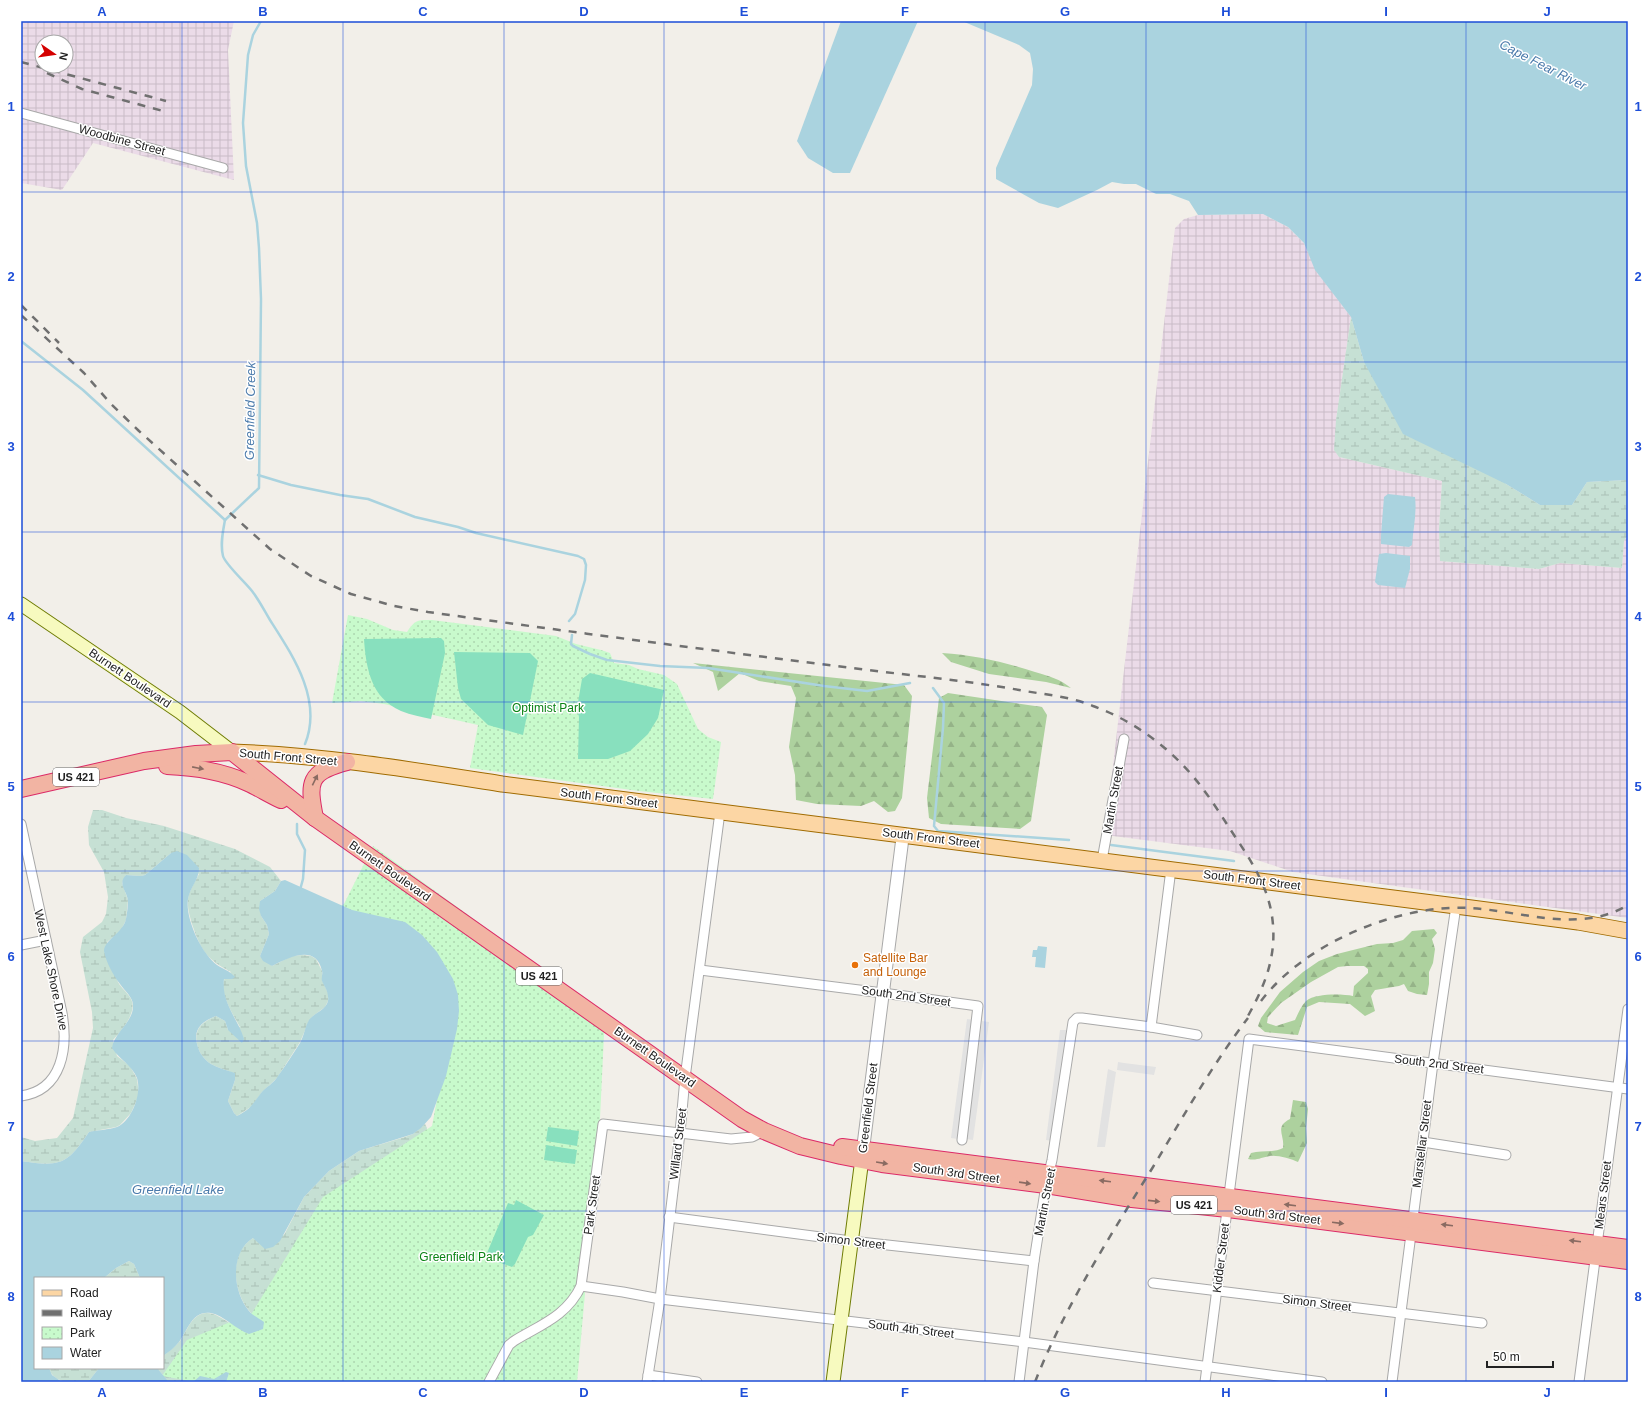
<svg xmlns="http://www.w3.org/2000/svg" width="1649" height="1403" font-family="Arial,sans-serif">
<style>
.industrial{fill:url(#industrial-grid);fill-rule:evenodd}
.forest{fill:url(#forest-firs);fill-rule:evenodd}
.wetland{fill:url(#wetland-marsh)}
.park{fill:url(#park-dots)}
.pitch{fill:#88e0be}
.parking{fill:#e2e2e2}
.water{fill:#aad3df}
.lines{fill:none;stroke-linecap:round;stroke-linejoin:round}
.stream{stroke:#aad3df;stroke-width:2.5}
.minor-casing{stroke:#a9a9a9;stroke-width:11}
.tertiary-casing{stroke:#a9a9a9;stroke-width:14}
.secondary-casing{stroke:#707d05;stroke-width:15}
.primary-casing{stroke:#a06b00;stroke-width:17}
.trunk-casing{stroke:#dc2a67;stroke-width:18}
.minor{stroke:#fff;stroke-width:9}
.tertiary{stroke:#fff;stroke-width:12}
.secondary{stroke:#f7fabf;stroke-width:13}
.primary{stroke:#fcd6a4;stroke-width:15}
.trunk{stroke:#f2b4a3;stroke-width:16}
.rail{stroke:#707070;stroke-width:2.5;stroke-dasharray:8 8;stroke-linecap:butt}
.oneway{fill:#8a6b62}
.grid{fill:none;stroke:#1d4ed8;stroke-width:1;stroke-opacity:0.55}
.food-dot{fill:#e8710a;stroke:#fff;stroke-width:1.5}
.labels{text-anchor:middle;dominant-baseline:central;stroke-width:3;stroke-linejoin:round;paint-order:stroke}
.shield{fill:#fff;stroke:#646464;stroke-width:1}
.shield-label{font-size:11px;font-weight:bold;fill:#222}
.street-label{font-size:12px;fill:#222;stroke:#fff}
.park-label{font-size:12px;fill:#0c8416;stroke:#fff}
.food-label{font-size:12px;fill:#c56008;stroke:#fff;text-anchor:start}
.water-label{font-size:13px;font-style:italic;fill:#4a7aab;stroke:#fff}
.neatline{fill:none;stroke:#1d4ed8;stroke-width:1.5}
.grid-label{font-size:13px;text-anchor:middle;font-weight:bold;fill:#1d4ed8}
</style>
<defs>
<pattern id="industrial-grid" width="8" height="8" patternUnits="userSpaceOnUse"><rect width="8" height="8" fill="#ebdbe8"/><path d="M0 4h8M4 0v8" fill="none" stroke="#c9bcc7"/></pattern>
<pattern id="forest-firs" width="22" height="20" patternUnits="userSpaceOnUse"><rect width="22" height="20" fill="#add19e"/><path d="M5 1l3.5 6h-7zM16 11l3.5 6h-7z" fill="#95b388"/></pattern>
<pattern id="wetland-marsh" width="20" height="14" patternUnits="userSpaceOnUse"><rect width="20" height="14" fill="#c6e0d4"/><path d="M1 5h8M5 5V1M11 12h8M15 12V8" fill="none" stroke="#aac0b6"/></pattern>
<pattern id="park-dots" width="8" height="8" patternUnits="userSpaceOnUse"><rect width="8" height="8" fill="#c8facc"/><path d="M2 2h.1M6 6h.1" fill="none" stroke="#acd6af" stroke-width="1.8" stroke-linecap="round"/></pattern>
</defs>
<rect width="100%" height="100%" fill="#f2efe9"/>
<g class="industrial">
<path d="M21,21H234L228,50L234,180L93,143L62,190L21,183ZM42,42H66V66H42Z"/>
<path d="M1263,214L1288,227L1304,243L1316,270L1351,317L1336,420L1339,457L1442,481L1439,529L1440,561L1539,569L1560,563L1622,568L1624,541L1628,535V918L1293,872L1230,851L1105,835L1175,228L1184,219L1198,215Z"/>
</g>
<g class="forest">
<path d="M942,653C974,655 1004,662 1035,672C1049,676 1060,679 1071,688L1046,682L989,674L951,662Z"/>
<path d="M693,663L904,685L912,696L902,798L895,811L888,812L874,801L861,806L817,804L796,800L795,775L789,747L796,698L791,686L759,681L740,673L718,691L713,672Z"/>
<path d="M948,693L1042,707L1047,715L1031,821L1020,829L941,824L929,818L927,798L939,698Z"/>
<path d="M1434,929L1437,933L1432,939L1435,949L1433,963L1429,972V984L1427,995L1417,994L1408,991L1404,984L1399,986L1375,990L1371,996L1375,1011L1365,1016L1350,1004L1319,1002L1307,1007L1298,1035L1265,1032L1258,1026L1261,1018L1280,992L1303,972L1319,961L1337,954L1377,944L1393,943L1403,940L1412,931ZM1347,966H1364L1368,969V973L1354,986L1353,996C1342,994 1316,993 1306,1001C1301,1006 1298,1014 1295,1020L1276,1026L1267,1023L1268,1017L1281,1003L1311,982L1338,967Z"/>
<path d="M1293,1100L1306,1102L1308,1109L1306,1128L1307,1143L1298,1162C1291,1159 1278,1155 1270,1156C1262,1157 1257,1161 1248,1159L1251,1153C1261,1150 1275,1153 1283,1148C1285,1135 1274,1127 1290,1119Z"/>
</g>
<g class="wetland">
<path d="M1351,317L1364,362L1506,484L1540,505H1572L1587,482L1628,480V535L1624,541L1622,568L1560,563L1539,569L1440,561L1439,529L1442,481L1339,457L1334,450L1336,420Z"/>
<path d="M93,810H102L126,818L164,826L235,849L270,867L281,881L275,891L260,901L261,916L267,925L269,934L260,956L272,966L292,956L302,955L311,956L316,959L322,971V980L328,993V1001L325,1007L313,1016L309,1021L300,1042L277,1078L262,1092L252,1106L237,1116L234,1113L228,1101L235,1080V1074C227,1070 218,1068 211,1064C206,1061 201,1055 199,1050C192,1032 199,1023 216,1016L225,1021L228,1030L240,1027C234,1016 219,993 224,980C225,977 229,974 231,972C206,959 201,950 192,924C190,916 187,908 188,899C189,891 195,882 199,874L171,853L145,875L141,876L126,875L122,883L128,900L126,920L120,932L107,942C111,955 113,970 118,982C121,988 128,993 131,999C138,1012 121,1031 113,1040L117,1056L130,1066L137,1079L139,1095L131,1113L120,1125L116,1127L89,1132C67,1165 60,1167 21,1161V1137L35,1141L57,1138L73,1118L93,1028L92,1012L80,952L83,937L102,922L106,914L108,897L104,872L89,845L88,827Z"/>
<path d="M425,1124L427,1128L425,1136L200,1376L193,1382H169L157,1368H163V1356C169,1351 175,1347 180,1341C188,1329 194,1308 213,1314C222,1317 230,1324 238,1329L254,1316C233,1297 227,1254 253,1238L256,1239L284,1235L304,1197L329,1171L359,1151L405,1137L413,1134Z"/>
<path d="M129,1261L134,1264L140,1278H104L116,1268Z"/>
<path d="M49,1368H99L88,1382C73,1382 54,1385 49,1368Z"/>
</g>
<g class="park">
<path d="M348,615L367,619L393,630L407,632C415,619 419,620 432,620L556,636L576,644L601,650L610,653L614,663L629,665L638,669L664,675L677,684L698,729L708,737L721,742L713,799L639,791L470,768L478,725L384,704L361,701L332,703Z"/>
<path d="M373,846L605,1014L599,1139L577,1382H196L162,1376L187,1340L252,1313L323,1197L432,1126L446,1051L317,922L344,904Z"/>
</g>
<g class="pitch">
<path d="M441,638L444,641L445,653L431,719C422,717 411,715 401,711C371,698 366,668 364,639Z"/>
<path d="M454,652L530,653L538,661L523,735L488,725L461,699L458,688Z"/>
<path d="M590,673L664,690L658,718L648,734L630,751L608,759H578L579,717L577,708L582,679Z"/>
<path d="M548,1127L579,1131L577,1146L546,1141Z"/>
<path d="M546,1145L577,1150L575,1164L544,1160Z"/>
<path d="M516,1200L544,1215L533,1235L528,1237L515,1264L512,1267L487,1258V1253L508,1203L514,1205Z"/>
</g>
<g class="parking">
<path d="M967,1019L974,1020L958,1139L951,1138Z"/>
<path d="M982,1021L989,1022L973,1140L966,1139Z"/>
<path d="M1060,1030H1067L1052,1141L1046,1140Z"/>
<path d="M1118,1062L1124,1063L1156,1067L1154,1075L1117,1070Z"/>
<path d="M1108,1069L1116,1072L1105,1147H1097Z"/>
</g>
<g class="water">
<path d="M841,21H918L850,173H833L808,158L797,141Z"/>
<path d="M962,21H1628V480L1587,482L1572,505H1540L1506,484L1403,434L1364,362L1351,317L1315,270L1304,243L1288,227L1263,214L1198,215L1189,201L1170,194H1156L1136,184H1124L1112,182L1097,190L1058,208L1039,203L996,179V168L1032,85L1033,69L1030,53L1019,45Z"/>
<path d="M1388,494L1415,497C1417,514 1413,529 1412,545L1409,547L1381,544V535L1384,497Z"/>
<path d="M1386,553L1410,556V569L1405,588L1378,585L1375,582L1379,554Z"/>
<path d="M177,851L187,855L199,868C199,880 190,887 188,899C185,918 201,953 217,965C223,969 230,971 235,977L232,979H224C221,1002 238,1019 244,1039L242,1043L228,1030L225,1021L216,1016C198,1023 192,1032 199,1050C201,1055 206,1061 211,1064C218,1068 227,1070 235,1073V1080L228,1101L234,1113L237,1116C251,1109 252,1105 261,1093C266,1087 274,1083 278,1076C286,1065 293,1054 300,1043C304,1036 305,1027 309,1020C314,1013 326,1010 328,1001C329,992 325,988 322,981C321,978 323,974 322,971C316,943 288,958 272,966L263,961L260,956L269,934L267,925L261,916L259,909L260,901L275,891L281,881L285,880L352,910L405,922L422,935L437,952L453,979L458,995L459,1011L457,1029L446,1076L431,1117L421,1128L413,1134L359,1151L329,1171L304,1197L280,1241L273,1247L265,1249L253,1238C230,1252 232,1291 249,1311C253,1316 259,1318 264,1322L263,1329L249,1334C237,1330 223,1315 211,1313C192,1310 188,1330 179,1342C175,1347 169,1352 163,1356V1278H140L134,1264L129,1261L116,1268L104,1278H35V1368H49L52,1375L62,1382H21V1161C60,1167 67,1165 89,1132C98,1130 108,1130 117,1127C132,1121 142,1093 137,1078C132,1065 119,1059 112,1048C114,1032 134,1022 133,1005C133,997 124,990 120,984C113,975 106,962 104,951C104,940 123,933 126,919C127,913 128,906 128,901C127,891 117,884 126,875L141,876L145,875L171,853Z"/>
<path d="M1038,946L1047,947L1045,968L1035,967L1036,957H1032L1033,950H1037Z"/>
<path d="M99,1368H157L169,1382H88Z"/>
<path d="M226,1372L229,1373L226,1382H193L200,1376L214,1379Z"/>
</g>
<g class="lines">
<g class="stream">
<path d="M21,341L83,390L225,520"/>
<path d="M258,475L291,485L340,495L368,499L415,517L458,527L476,533L578,556L584,559L586,565L585,580L575,614L569,621"/>
<path d="M225,520L259,488L261,299L259,248L257,223L246,166L243,123L248,55L253,35L261,21"/>
<path d="M225,520C223,531 220,544 223,556C225,564 246,583 252,591C259,600 264,610 270,620C293,656 323,700 305,744"/>
<path d="M572,635L571,644L573,646L590,654L607,660L660,666L708,668L824,686L867,691L910,683"/>
<path d="M933,688L944,703L943,728L934,826L938,831L1069,840"/>
<path d="M297,824V834L305,850L303,879L300,890"/>
<path d="M1111,845L1234,861"/>
</g>
<defs>
<g id="minor">
<path d="M21,113L223,168"/>
<path d="M21,824L62,1013C68,1047 63,1090 21,1096"/>
<path d="M1102,860L1124,739"/>
<path d="M21,945L46,940"/>
<path d="M700,970L883,993L978,1006L962,1140"/>
<path d="M1151,1027L1171,869"/>
<path d="M1423,1142L1506,1155"/>
<path d="M669,1217L851,1241L1034,1261"/>
<path d="M1153,1283L1482,1323"/>
<path d="M581,1286L623,1292L660,1299L1024,1342L1322,1382"/>
<path d="M648,1375L697,1382"/>
<path d="M489,1382L509,1345L514,1341C540,1325 567,1316 581,1286L603,1124L731,1139L752,1137L764,1131"/>
<path d="M647,1382L660,1299L680,1133L685,1078L720,812"/>
<path d="M1019,1382L1034,1261L1046,1185L1052,1160L1073,1022L1077,1018H1082L1151,1027L1197,1035"/>
<path d="M1205,1382L1249,1039L1628,1089"/>
<path d="M1392,1382L1433,1063L1456,906"/>
<path d="M1579,1382L1628,1009"/>
</g>
<path id="tertiary" d="M863,1149L903,834"/>
<g id="secondary">
<path d="M21,604L180,712L232,752"/>
<path d="M833,1382L863,1151"/>
</g>
<path id="primary" d="M232,752C323,755 413,770 502,784L1456,906L1578,922L1628,931"/>
<g id="trunk">
<path d="M167,766C194,767 222,771 248,783C259,788 270,795 281,800"/>
<path d="M21,789L144,761L196,754L232,752L315,818L742,1119L764,1131L800,1146L841,1156L882,1164L1046,1185L1132,1199L1228,1209L1628,1261"/>
<path d="M315,818C308,782 308,772 347,762"/>
<path d="M842,1147L1628,1248"/>
</g>
</defs>
<use href="#minor" class="minor-casing"/>
<use href="#tertiary" class="tertiary-casing"/>
<use href="#secondary" class="secondary-casing"/>
<use href="#primary" class="primary-casing"/>
<use href="#trunk" class="trunk-casing"/>
<use href="#minor" class="minor"/>
<use href="#tertiary" class="tertiary"/>
<use href="#secondary" class="secondary"/>
<use href="#primary" class="primary"/>
<use href="#trunk" class="trunk"/>
<g class="rail">
<path d="M21,62L166,101"/>
<path d="M47,73L82,89L163,111"/>
<path d="M21,305L59,343"/>
<path d="M21,315L84,373L111,404L139,431L270,549L311,576L351,594L394,606L428,612C572,632 716,651 860,669C915,676 970,681 1025,691C1048,695 1072,697 1093,706C1135,721 1173,750 1200,785C1211,799 1221,815 1230,829C1248,856 1267,883 1272,916C1278,957 1264,988 1244,1023"/>
<path d="M1261,1001C1305,943 1398,904 1470,908C1522,911 1580,934 1628,905"/>
<path d="M1035,1382C1065,1306 1110,1236 1153,1167C1183,1117 1212,1065 1248,1018"/>
</g>
</g>
<defs><path id="oneway-solid" d="M-6-.8H1V-3.2L6.5 0L1 3.2V.8H-6Z"/></defs>
<g class="oneway">
<use href="#oneway-solid" transform="translate(198 768) rotate(11)"/>
<use href="#oneway-solid" transform="translate(315 780) rotate(-64)"/>
<use href="#oneway-solid" transform="translate(882 1163) rotate(9)"/>
<use href="#oneway-solid" transform="translate(1105 1181) rotate(-173)"/>
<use href="#oneway-solid" transform="translate(1025 1183) rotate(8)"/>
<use href="#oneway-solid" transform="translate(1154 1201) rotate(6)"/>
<use href="#oneway-solid" transform="translate(1290 1205) rotate(-173)"/>
<use href="#oneway-solid" transform="translate(1338 1223) rotate(7)"/>
<use href="#oneway-solid" transform="translate(1447 1225) rotate(-173)"/>
<use href="#oneway-solid" transform="translate(1575 1241) rotate(-173)"/>
</g>
<path class="grid" d="M182,21V1382M343,21V1382M504,21V1382M664,21V1382M824,21V1382M985,21V1382M1146,21V1382M1306,21V1382M1466,21V1382M21,192H1628M21,362H1628M21,532H1628M21,702H1628M21,871H1628M21,1041H1628M21,1211H1628"/>
<circle class="food-dot" cx="855" cy="965" r="4"/>
<g class="labels">
<g class="shield">
<rect x="53" y="768" width="46" height="18" rx="3"/>
<rect x="516" y="967" width="46" height="18" rx="3"/>
<rect x="1171" y="1196" width="46" height="18" rx="3"/>
</g>
<g class="shield-label">
<text x="76" y="777">US 421</text>
<text x="539" y="976">US 421</text>
<text x="1194" y="1205">US 421</text>
</g>
<g class="street-label">
<text transform="translate(122 140) rotate(15)">Woodbine Street</text>
<text transform="translate(130 678) rotate(34)">Burnett Boulevard</text>
<text transform="translate(288 757) rotate(5)">South Front Street</text>
<text transform="translate(609 798) rotate(7)">South Front Street</text>
<text transform="translate(1113 800) rotate(-80)">Martin Street</text>
<text transform="translate(931 838) rotate(7)">South Front Street</text>
<text transform="translate(390 871) rotate(35)">Burnett Boulevard</text>
<text transform="translate(1252 880) rotate(7)">South Front Street</text>
<text transform="translate(51 970) rotate(78)">West Lake Shore Drive</text>
<text transform="translate(906 996) rotate(8)">South 2nd Street</text>
<text transform="translate(655 1057) rotate(35)">Burnett Boulevard</text>
<text transform="translate(1439 1064) rotate(7)">South 2nd Street</text>
<text transform="translate(868 1108) rotate(-83)">Greenfield Street</text>
<text transform="translate(678 1144) rotate(-83)">Willard Street</text>
<text transform="translate(1422 1144) rotate(-83)">Marstellar Street</text>
<text transform="translate(956 1173) rotate(8)">South 3rd Street</text>
<text transform="translate(1603 1195) rotate(-83)">Mears Street</text>
<text transform="translate(1045 1202) rotate(-79)">Martin Street</text>
<text transform="translate(592 1205) rotate(-82)">Park Street</text>
<text transform="translate(1277 1215) rotate(7)">South 3rd Street</text>
<text transform="translate(851 1241) rotate(7)">Simon Street</text>
<text transform="translate(1221 1258) rotate(-83)">Kidder Street</text>
<text transform="translate(1317 1303) rotate(7)">Simon Street</text>
<text transform="translate(911 1329) rotate(7)">South 4th Street</text>
</g>
<g class="park-label">
<text x="548" y="708">Optimist Park</text>
<text x="461" y="1257">Greenfield Park</text>
</g>
<g class="food-label">
<text x="863" y="958">Satellite Bar<tspan x="863" dy="14">and Lounge</tspan></text>
</g>
<g class="water-label">
<text transform="translate(1543 65) rotate(27)">Cape Fear River</text>
<text transform="translate(250 411) rotate(-89)">Greenfield Creek</text>
<text x="178" y="1189">Greenfield Lake</text>
</g>
</g>
<rect width="1649" height="1403" fill="none" stroke="#ffffff" stroke-width="44"/>
<rect x="34" y="1277" width="130" height="92" fill="#ffffff" stroke="#a7a7a7"/>
<rect x="42" y="1290" width="20" height="6" fill="#fcd6a4" stroke="#a7a7a7"/>
<text x="70" y="1297" font-size="12" fill="#222222">Road</text>
<rect x="42" y="1310" width="20" height="6" fill="#707070" stroke="#a7a7a7"/>
<text x="70" y="1317" font-size="12" fill="#222222">Railway</text>
<rect x="42" y="1327" width="20" height="12" fill="url(#park-dots)" stroke="#a7a7a7"/>
<text x="70" y="1337" font-size="12" fill="#222222">Park</text>
<rect x="42" y="1347" width="20" height="12" fill="#aad3df" stroke="#a7a7a7"/>
<text x="70" y="1357" font-size="12" fill="#222222">Water</text>
<g transform="translate(54 54) rotate(103)"><circle r="19" fill="#ffffff" stroke="#a7a7a7"/>
<path d="M0-3L7 15L0 10L-7 15Z" fill="#d40000"/>
<text y="-6" font-size="11" font-weight="bold" text-anchor="middle" fill="#222222">N</text>
</g>
<path d="M1487 1361v6h66v-6" fill="none" stroke="#222222" stroke-width="2"/>
<text x="1493" y="1361" font-size="12" fill="#222222" stroke="#ffffff" stroke-width="3" paint-order="stroke">50 m</text>
<rect x="22" y="22" width="1605" height="1359" class="neatline"/>
<g class="grid-label">
<text x="102" y="16">A</text>
<text x="263" y="16">B</text>
<text x="423" y="16">C</text>
<text x="584" y="16">D</text>
<text x="744" y="16">E</text>
<text x="905" y="16">F</text>
<text x="1065" y="16">G</text>
<text x="1226" y="16">H</text>
<text x="1386" y="16">I</text>
<text x="1547" y="16">J</text>
<text x="11" y="111">1</text>
<text x="1638" y="111">1</text>
<text x="11" y="281">2</text>
<text x="1638" y="281">2</text>
<text x="11" y="451">3</text>
<text x="1638" y="451">3</text>
<text x="11" y="621">4</text>
<text x="1638" y="621">4</text>
<text x="11" y="791">5</text>
<text x="1638" y="791">5</text>
<text x="11" y="961">6</text>
<text x="1638" y="961">6</text>
<text x="11" y="1131">7</text>
<text x="1638" y="1131">7</text>
<text x="11" y="1301">8</text>
<text x="1638" y="1301">8</text>
<text x="102" y="1397">A</text>
<text x="263" y="1397">B</text>
<text x="423" y="1397">C</text>
<text x="584" y="1397">D</text>
<text x="744" y="1397">E</text>
<text x="905" y="1397">F</text>
<text x="1065" y="1397">G</text>
<text x="1226" y="1397">H</text>
<text x="1386" y="1397">I</text>
<text x="1547" y="1397">J</text>
</g>
</svg>
